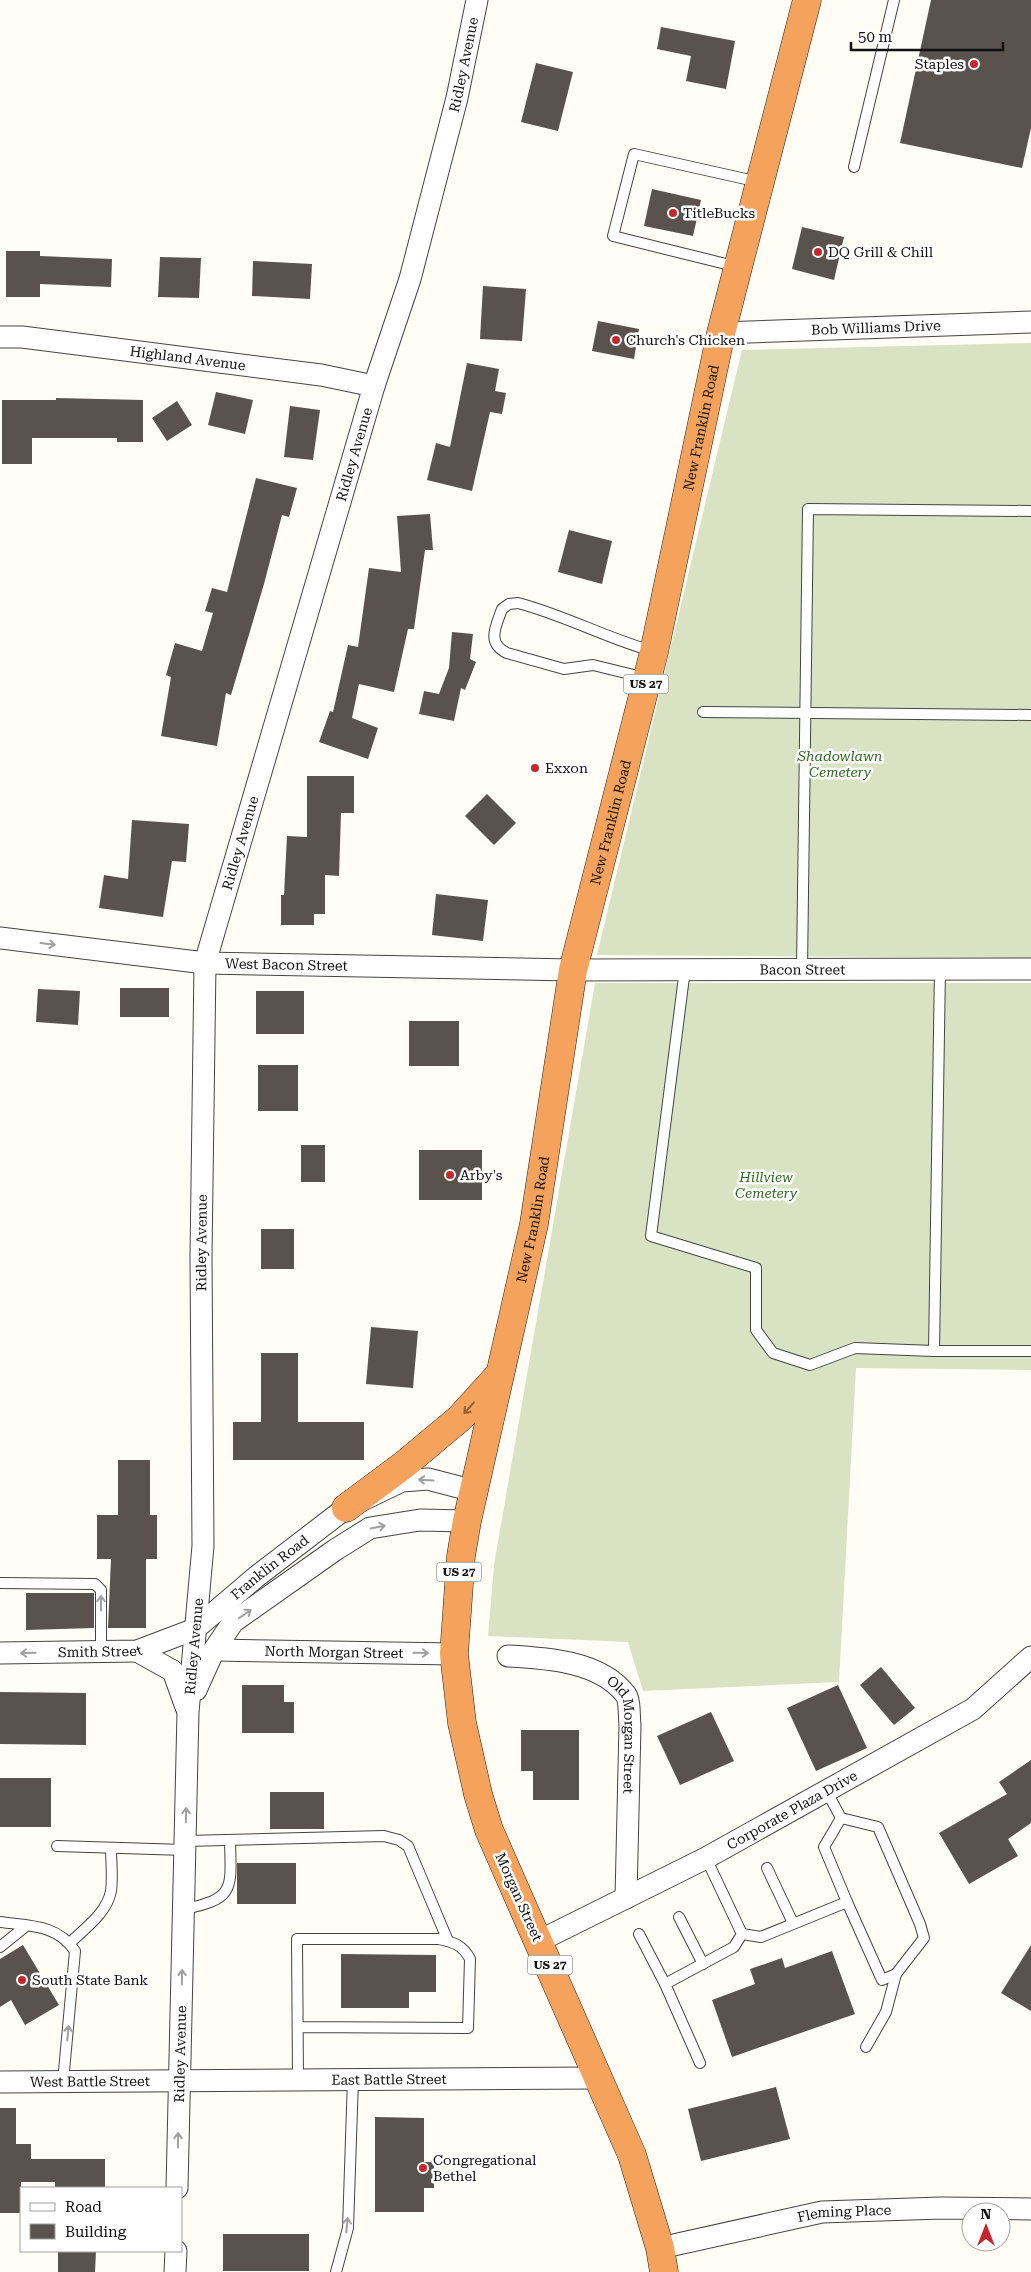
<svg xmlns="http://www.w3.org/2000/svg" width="1031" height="2272" font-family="'Roboto Serif',serif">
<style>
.cemetery{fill:#d9e3c4}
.building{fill:#5a524d}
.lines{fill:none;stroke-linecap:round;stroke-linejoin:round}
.lane-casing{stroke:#444;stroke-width:12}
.street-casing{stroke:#444;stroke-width:23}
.highway-casing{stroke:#222;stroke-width:29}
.lane{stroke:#fff;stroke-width:10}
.street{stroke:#fff;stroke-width:21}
.highway{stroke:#f5a25d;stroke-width:28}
.oneway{stroke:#a0a0a0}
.oneway2{stroke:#8e613b}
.poi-dot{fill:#c4262e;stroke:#fff;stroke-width:2}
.labels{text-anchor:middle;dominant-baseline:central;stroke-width:5;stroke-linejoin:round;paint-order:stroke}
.shield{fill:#fff;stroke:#585858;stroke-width:1}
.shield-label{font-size:12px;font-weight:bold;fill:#111}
.street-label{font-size:14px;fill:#111;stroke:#fff}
.poi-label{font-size:14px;fill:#111;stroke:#fff;text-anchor:start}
.park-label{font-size:14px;font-style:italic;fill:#2f6b1f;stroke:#fff}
</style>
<rect width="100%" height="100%" fill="#fffdf5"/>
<g class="cemetery">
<path d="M1031,343V958L597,955L742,350Z"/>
<path d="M595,983H1031V1370L856,1368L839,1682L643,1691L628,1642L488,1636L494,1565Z"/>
</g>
<g class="building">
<path d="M931,0H1031V128L1022,168L900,143Z"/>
<path d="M661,27L735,41L726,89L686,81L691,56L657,49Z"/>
<path d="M536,63L573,72L558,131L521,122Z"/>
<path d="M652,189L701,200L693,236L644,226Z"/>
<path d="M802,227L844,237L834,280L792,269Z"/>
<path d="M6,251H40V256L112,259L111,287L40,284V297H6Z"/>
<path d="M160,257L201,258L199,298L158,297Z"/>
<path d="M253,261L312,264L310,299L252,296Z"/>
<path d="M483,286L526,289L522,341L480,339Z"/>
<path d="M598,321L639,329L634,359L592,351Z"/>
<path d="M467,363L499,369L495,391L506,393L502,414L490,412L472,491L427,480L436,443L450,447Z"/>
<path d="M216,392L253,400L245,434L208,425Z"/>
<path d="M56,398L143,400V442H117V438H32V464H2V400H56Z"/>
<path d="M177,401L192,425L167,441L152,418Z"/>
<path d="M290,406L320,410L313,460L284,457Z"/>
<path d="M256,478L297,488L289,517L282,515L264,584L231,695L226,693L217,746L161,736L171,677L166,675L175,643L202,651L213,613L205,611L212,588L227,592Z"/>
<path d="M430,514L433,550H425L414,629H408L394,692L359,684L352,718L378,728L368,759L319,742L330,711L333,712L348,645L358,647L369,568L401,572L397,516Z"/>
<path d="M569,530L612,541L602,584L558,572Z"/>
<path d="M452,632L473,634L470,659L476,662L465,690L461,688L454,721L419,714L424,691L439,694L449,668Z"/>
<path d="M307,776H354V813H341L339,876L325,875V914H314V925H281V895H284L287,836L307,837Z"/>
<path d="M487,794L516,823L494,845L465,816Z"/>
<path d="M132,820L189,824L186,862L172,861L163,917L99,908L104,875L128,879Z"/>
<path d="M436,894L488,900L483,941L432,935Z"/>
<rect x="120" y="988" width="49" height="29"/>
<path d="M38,989L80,991L78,1025L36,1022Z"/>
<rect x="256" y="991" width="48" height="43"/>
<rect x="409" y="1021" width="50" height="45"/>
<rect x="258" y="1065" width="40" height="46"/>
<rect x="301" y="1145" width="24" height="37"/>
<rect x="419" y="1150" width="63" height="50"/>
<rect x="261" y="1229" width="33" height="40"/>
<path d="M371,1327L418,1331L413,1388L366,1384Z"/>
<path d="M261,1353H298V1422H364V1460H233V1422H261Z"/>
<path d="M118,1460H150V1515H157V1559H146V1628H108L111,1559H97V1515H118Z"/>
<path d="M26,1593H94V1628L26,1630Z"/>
<path d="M881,1667L915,1708L894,1725L860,1685Z"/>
<path d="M242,1685H284V1702H294V1733H242Z"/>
<path d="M838,1685L867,1748L816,1771L787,1708Z"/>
<path d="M0,1692L86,1693V1745L0,1744Z"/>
<path d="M711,1712L734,1761L680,1785L657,1736Z"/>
<path d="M521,1730H579V1800H533V1771H521Z"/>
<path d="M1031,1760V1823L1008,1839L1018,1856L969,1884L939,1833L1007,1794L999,1782Z"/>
<rect x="0" y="1778" width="51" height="49"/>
<rect x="270" y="1792" width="54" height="37"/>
<rect x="237" y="1863" width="59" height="41"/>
<path d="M23,1945L59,2005L25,2025L11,2000L0,2007V1959Z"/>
<path d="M1031,1945V2011L1001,1993Z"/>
<path d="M832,1951L855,2014L732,2057L712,2000L755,1984L750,1969L782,1958L785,1968Z"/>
<path d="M341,1954L436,1955V1992H409V2008H341Z"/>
<path d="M776,2087L790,2139L701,2161L688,2109Z"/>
<path d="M0,2108H16V2144H31V2159H105V2188H55V2182H21V2213H0Z"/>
<path d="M375,2117L424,2118V2162H434V2188H424V2212H375Z"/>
<rect x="223" y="2234" width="86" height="37"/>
<path d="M58,2251H96L95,2272H58Z"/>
</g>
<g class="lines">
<defs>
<g id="lane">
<path d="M854,167L894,0"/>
<path d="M738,267L613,236L634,154L759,182"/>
<path d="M646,678L593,665L564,669L507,653C486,643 496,626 502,609L509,604L518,603C564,615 606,638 652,651"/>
<path d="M703,712L1031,715"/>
<path d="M685,969L651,1236L756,1268V1330L773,1353L810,1365L855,1348L934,1351L940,968"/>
<path d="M802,969L808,509L1031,511"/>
<path d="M934,1351H1031"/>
<path d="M0,1583L95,1584L101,1590V1652"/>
<path d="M841,1818L824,1847L847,1902"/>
<path d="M185,1841L384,1836L399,1840L408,1846L448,1941"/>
<path d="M57,1846L185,1850"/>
<path d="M767,1868L793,1923"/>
<path d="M184,1909C236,1899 231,1888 230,1840"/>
<path d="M679,1917L703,1964"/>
<path d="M0,1922C29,1926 57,1924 75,1951L63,2082"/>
<path d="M639,1934L665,1984"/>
<path d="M742,1934L761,1937L847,1902L882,1980L896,1974L924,1938L920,1924L878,1827L841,1818L827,1792"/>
<path d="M70,1943C85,1928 107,1913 111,1891C113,1877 111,1862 111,1848"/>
<path d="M0,1947L26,1926"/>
<path d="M298,2027L468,2028L470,1959C463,1945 453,1942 439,1939H297L298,2079"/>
<path d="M866,2047L886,2012L896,1974"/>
<path d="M700,2063L665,1984L734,1947L742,1934L706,1858"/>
<path d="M336,2272L348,2228L353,2079"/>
</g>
<g id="street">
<path id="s1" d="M721,333L1031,322"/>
<path id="s2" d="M0,337H22L321,375L374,386"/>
<path id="s3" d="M0,938L205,963L573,970L1031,969"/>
<path id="s4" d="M214,1650L454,1654"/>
<path d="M137,1651L173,1671L186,1707"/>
<path id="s5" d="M0,1653L137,1651L195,1629L256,1577L346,1508L402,1481L428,1479L474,1491"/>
<path id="s6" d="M508,1656C546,1658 601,1661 626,1695C630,1701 629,1717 630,1725L626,1898"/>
<path d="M196,1690L214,1650L233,1622L335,1550L370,1528L420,1520L467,1521"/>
<path id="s7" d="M539,1941L706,1858L973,1709L1031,1657"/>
<path id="s8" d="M0,2082L597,2078"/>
<path id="s9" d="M177,2188L188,1712L203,1546L201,1257L205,963L374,386L410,279L457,98L477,0"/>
<path id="s10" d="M660,2248L822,2212L941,2208L1031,2209"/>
<path d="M175,2272L176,2251"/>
</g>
<g id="highway">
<path d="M346,1508L405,1464L460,1418L499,1375"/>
<path id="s11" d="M664,2272L660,2248L632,2155L489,1830L478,1794L462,1723L454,1654L461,1556L467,1521L534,1224L573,970L654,652L721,333L807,0"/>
</g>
</defs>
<use href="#lane" class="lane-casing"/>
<use href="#street" class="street-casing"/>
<use href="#highway" class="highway-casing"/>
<use href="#lane" class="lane"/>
<use href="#street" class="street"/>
<use href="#highway" class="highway"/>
</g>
<defs><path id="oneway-shaft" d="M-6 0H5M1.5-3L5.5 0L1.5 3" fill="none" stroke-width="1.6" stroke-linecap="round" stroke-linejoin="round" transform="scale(1.25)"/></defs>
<g class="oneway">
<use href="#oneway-shaft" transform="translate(48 944) rotate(7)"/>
<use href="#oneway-shaft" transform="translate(426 1480) rotate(-177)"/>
<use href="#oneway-shaft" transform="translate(378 1527) rotate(-11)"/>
<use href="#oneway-shaft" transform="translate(101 1603) rotate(-90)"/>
<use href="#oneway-shaft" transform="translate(245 1614) rotate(-35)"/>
<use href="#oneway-shaft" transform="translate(28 1653) rotate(179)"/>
<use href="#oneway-shaft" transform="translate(421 1653) rotate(1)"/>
<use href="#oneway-shaft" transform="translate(186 1815) rotate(-89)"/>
<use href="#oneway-shaft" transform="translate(182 1977) rotate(-89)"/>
<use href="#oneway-shaft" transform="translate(68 2033) rotate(-84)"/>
<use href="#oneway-shaft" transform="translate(178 2140) rotate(-89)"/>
<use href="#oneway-shaft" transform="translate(347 2225) rotate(-84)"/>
</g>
<use class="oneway2" href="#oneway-shaft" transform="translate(469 1408) rotate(132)"/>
<g class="poi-dot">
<circle cx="974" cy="64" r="5"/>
<circle cx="673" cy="213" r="5"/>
<circle cx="818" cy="252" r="5"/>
<circle cx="616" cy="340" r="5"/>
<circle cx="535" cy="768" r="5"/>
<circle cx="450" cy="1175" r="5"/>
<circle cx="22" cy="1980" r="5"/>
<circle cx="423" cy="2168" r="5"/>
</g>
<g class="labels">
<g class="shield">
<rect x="623.5" y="674.5" width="45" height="19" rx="4"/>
<rect x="436.5" y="1562.5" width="45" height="19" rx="4"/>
<rect x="527.5" y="1955.5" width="45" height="19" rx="4"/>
</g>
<g class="shield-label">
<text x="646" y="684">US 27</text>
<text x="459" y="1572">US 27</text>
<text x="550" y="1965">US 27</text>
</g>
<g class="street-label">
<text stroke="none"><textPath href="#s9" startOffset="2161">Ridley Avenue</textPath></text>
<text stroke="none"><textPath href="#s1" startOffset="155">Bob Williams Drive</textPath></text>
<text stroke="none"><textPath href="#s2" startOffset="189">Highland Avenue</textPath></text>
<text stroke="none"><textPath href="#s11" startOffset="1909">New Franklin Road</textPath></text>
<text stroke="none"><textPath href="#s9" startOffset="1756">Ridley Avenue</textPath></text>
<text stroke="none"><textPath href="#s11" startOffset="1504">New Franklin Road</textPath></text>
<text stroke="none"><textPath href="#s9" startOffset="1351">Ridley Avenue</textPath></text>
<text stroke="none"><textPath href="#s3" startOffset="288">West Bacon Street</textPath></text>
<text stroke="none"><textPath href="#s3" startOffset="804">Bacon Street</textPath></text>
<text stroke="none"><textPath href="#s11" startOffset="1099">New Franklin Road</textPath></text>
<text stroke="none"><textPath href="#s9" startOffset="946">Ridley Avenue</textPath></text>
<text stroke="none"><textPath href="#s5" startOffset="296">Franklin Road</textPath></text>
<text stroke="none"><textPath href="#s9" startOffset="542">Ridley Avenue</textPath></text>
<text stroke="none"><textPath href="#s5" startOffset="100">Smith Street</textPath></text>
<text stroke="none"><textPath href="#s4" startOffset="120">North Morgan Street</textPath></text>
<text stroke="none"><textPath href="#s6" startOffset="166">Old Morgan Street</textPath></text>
<text stroke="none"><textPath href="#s7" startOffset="285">Corporate Plaza Drive</textPath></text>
<text transform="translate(519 1897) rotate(66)">Morgan Street</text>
<text stroke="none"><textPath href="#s9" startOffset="134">Ridley Avenue</textPath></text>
<text stroke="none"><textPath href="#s8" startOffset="389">East Battle Street</textPath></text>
<text stroke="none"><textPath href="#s8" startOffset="90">West Battle Street</textPath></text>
<text stroke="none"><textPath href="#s10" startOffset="188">Fleming Place</textPath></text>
</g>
<g class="poi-label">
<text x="964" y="64" text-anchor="end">Staples</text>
<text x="683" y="213">TitleBucks</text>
<text x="828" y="252">DQ Grill &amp; Chill</text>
<text x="626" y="340">Church's Chicken</text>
<text x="545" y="768">Exxon</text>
<text x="460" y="1175">Arby's</text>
<text x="32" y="1980">South State Bank</text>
<text x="433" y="2160">Congregational<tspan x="433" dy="16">Bethel</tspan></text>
</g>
<g class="park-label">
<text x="840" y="756">Shadowlawn<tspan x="840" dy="16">Cemetery</tspan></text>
<text x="766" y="1177">Hillview<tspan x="766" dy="16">Cemetery</tspan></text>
</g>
</g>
<rect x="20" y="2187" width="162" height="65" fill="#ffffff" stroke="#a0a0a0"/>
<rect x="30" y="2203" width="25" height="8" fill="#ffffff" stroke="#a0a0a0"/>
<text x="65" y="2212" font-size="15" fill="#111111">Road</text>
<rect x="30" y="2224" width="25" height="15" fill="#5a524d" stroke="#a0a0a0"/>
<text x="65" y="2237" font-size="15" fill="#111111">Building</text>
<g transform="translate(986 2227)"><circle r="24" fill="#ffffff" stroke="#a0a0a0"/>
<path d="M0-4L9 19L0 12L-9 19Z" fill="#c4262e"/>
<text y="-8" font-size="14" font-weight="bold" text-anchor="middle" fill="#111111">N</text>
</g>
<path d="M851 42v8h152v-8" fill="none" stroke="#111111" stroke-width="2.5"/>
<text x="858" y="42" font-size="15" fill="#111111" stroke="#ffffff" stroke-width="4" paint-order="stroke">50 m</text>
</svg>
